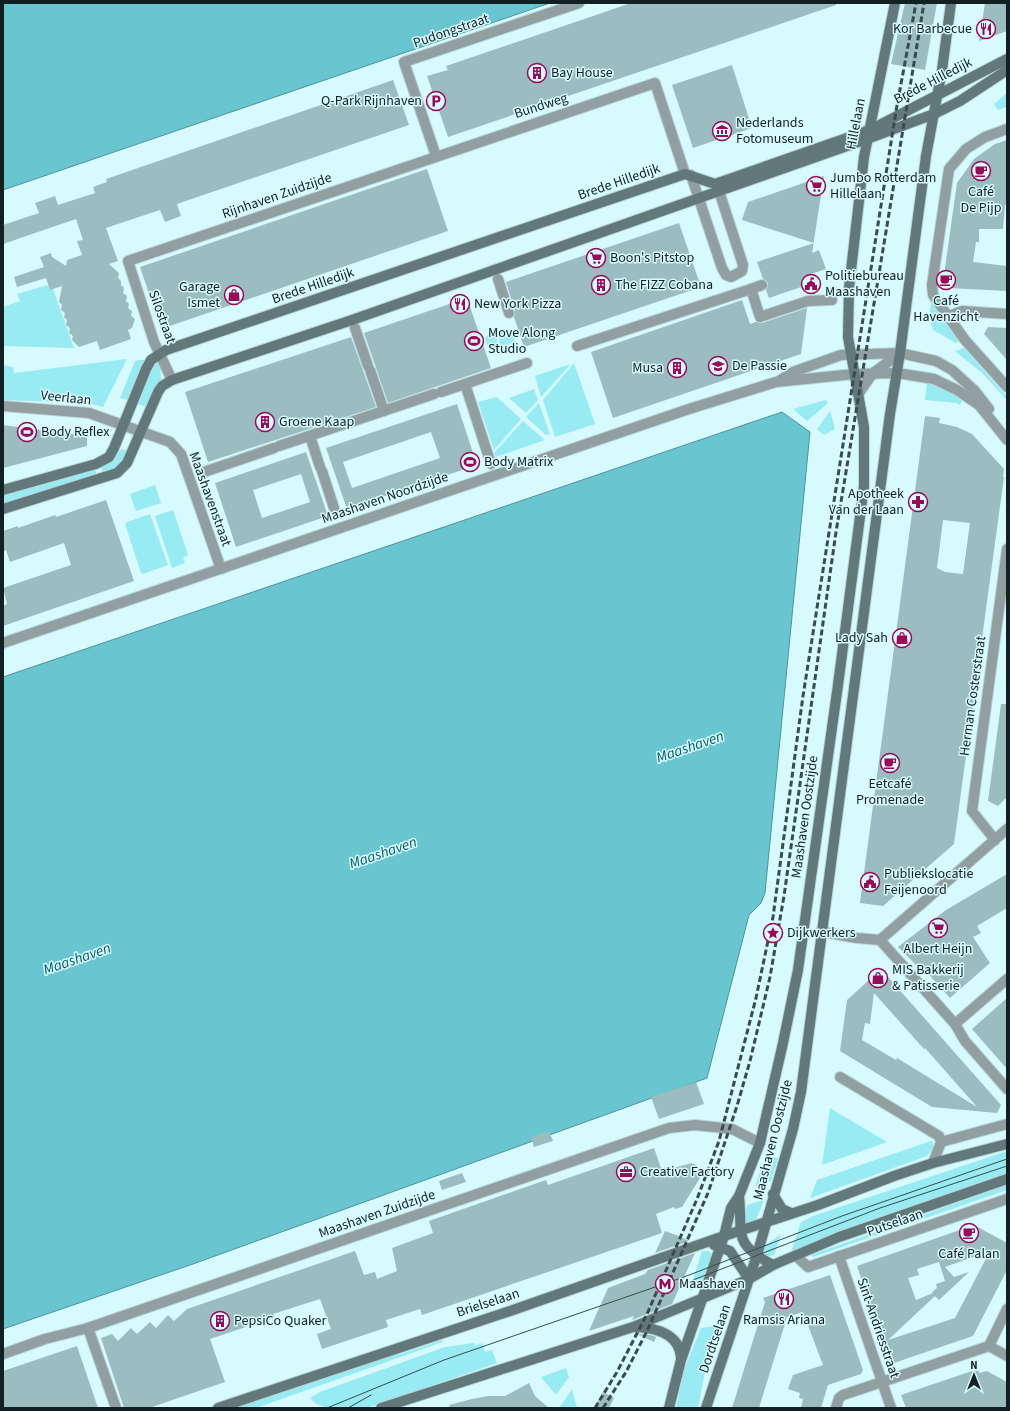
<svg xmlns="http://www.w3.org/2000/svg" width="1010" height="1411" font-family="'Source Sans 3',sans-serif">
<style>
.green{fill:#98eaf3}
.water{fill:#69c5d0;stroke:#4f949c}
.building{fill:#9bbdc1;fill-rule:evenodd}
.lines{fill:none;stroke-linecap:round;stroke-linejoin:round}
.street-casing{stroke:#b8d7db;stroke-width:12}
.secondary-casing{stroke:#b8d7db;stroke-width:12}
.street{stroke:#919fa1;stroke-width:10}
.secondary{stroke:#63787a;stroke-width:10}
.tram{stroke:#3a4b4d;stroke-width:1}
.rail{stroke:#3a4b4d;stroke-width:3;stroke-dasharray:6 3;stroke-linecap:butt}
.labels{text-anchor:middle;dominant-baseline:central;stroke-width:3;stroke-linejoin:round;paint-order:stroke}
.poi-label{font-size:14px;fill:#132021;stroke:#d7fafe;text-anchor:start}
.street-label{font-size:14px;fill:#132021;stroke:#d7fafe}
.water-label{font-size:15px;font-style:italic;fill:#035960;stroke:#d7fafe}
</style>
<rect width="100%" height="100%" fill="#d7fafe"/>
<g class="green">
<path d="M1007,93V107L998,110L994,104Z"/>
<path d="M48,285L50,290L53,289L74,348L3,346V307L20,301L17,294Z"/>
<path d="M931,303L959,340L956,343L933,330L929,317Z"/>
<path d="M511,329L515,342L500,348L499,333Z"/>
<path d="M496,333L498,348L489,351L485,337Z"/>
<path d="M964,348L1007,397V400L982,373L955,351Z"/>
<path d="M127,359L103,407L88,403L3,400V365L13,367L14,373Z"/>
<path d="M139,360H145L128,400L120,398L135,361Z"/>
<path d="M156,363L160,364L161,379L146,407L138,404L146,381Z"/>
<path d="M574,363L595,424L555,437L543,400Z"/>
<path d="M571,364L541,397L535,376Z"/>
<path d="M927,383L945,388L962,401L960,405L956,403L925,400Z"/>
<path d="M534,389L538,400L526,413L509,398Z"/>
<path d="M497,397L521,419L494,450L478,402Z"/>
<path d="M826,400L828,403L807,421L793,409Z"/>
<path d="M539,403L550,434L546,435L526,417Z"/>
<path d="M830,411L835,429L824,435L817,429Z"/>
<path d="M523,421L545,440L496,457L494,453Z"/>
<path d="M121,449L129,451C122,463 116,469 103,474L101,467C110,463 116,458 121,449Z"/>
<path d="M95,469L97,476L3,504V493Z"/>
<path d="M155,485L161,503L136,511L130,494Z"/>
<path d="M173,510L188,555L183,558L185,563L172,568L155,516Z"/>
<path d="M150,514L168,565L143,574L141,573L125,524L127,522Z"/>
<path d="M830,1108L887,1142L822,1165Z"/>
<path d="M931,1141L933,1142V1148L927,1156L810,1198L817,1180Z"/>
<path d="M1007,1151V1174L876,1219L791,1252L801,1222L813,1216Z"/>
<path d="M766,1155L778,1158L771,1181L755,1186Z"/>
<path d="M1007,1185V1190L813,1257L811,1255Z"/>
<path d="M764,1200L756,1220L743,1224L747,1205Z"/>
<path d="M781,1234L774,1255L769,1256L761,1253L763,1247Z"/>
<path d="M702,1251H709L712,1254L701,1284L691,1291L690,1290Z"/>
<path d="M719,1325L707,1362L698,1408H676L684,1370L701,1328Z"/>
<path d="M442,1340L443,1342L256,1408H229L365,1361L401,1354Z"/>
<path d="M474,1343L475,1346L482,1343L485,1352L492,1350L497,1363L367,1408H328L316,1404L310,1398L320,1392L445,1347Z"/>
<path d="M566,1368L569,1377L556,1395L541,1377Z"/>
<path d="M572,1389L577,1408H559Z"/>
</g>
<g class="water">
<path d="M3,3H550L3,190Z"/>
<path d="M782,412L810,432L765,893L761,903L749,915L707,1078L193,1264L3,1329V677Z"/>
</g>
<g class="building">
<path d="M631,3H836V5L448,137L427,76L448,70L446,66Z"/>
<path d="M905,3H937L925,70L891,64Z"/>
<path d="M985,3H1007V31L979,41Z"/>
<path d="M732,65L752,128L693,148L672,85Z"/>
<path d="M393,80L409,125L177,204L181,216L165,222L160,210L106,228L118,261L109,264L119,273L118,278L121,281V285L124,288L123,293L127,296L126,301L129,304L128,308L132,311L131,316L135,319L132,328L128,330L131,339L100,350L97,341L79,347L72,340L73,336L69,333L70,328L66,325L67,320L64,317L65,313L61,310L62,305L59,302L62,286L50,290L46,278L17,287L14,277L44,267L40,257L51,253L52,257L66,266L67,260L82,255L77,241L83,240L76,219L3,244V225L39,213L35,203L55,196L58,205L95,193L93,187L107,182L106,179Z"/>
<path d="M1007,140V205H1005L1003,229H979V242H976L973,262L1007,266V291L948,288L943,282L957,183L974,159L995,144Z"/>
<path d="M427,169L448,231L161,329L140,267Z"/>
<path d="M824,176L812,253L819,250L826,269L808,275L819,282L810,291L804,286L769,298L766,290L768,283L763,279L757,262L814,243L742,220L748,202Z"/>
<path d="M679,223L701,287L524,347L514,317L515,311L506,282Z"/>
<path d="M467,298L491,368L388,403L364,333Z"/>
<path d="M742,300L750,324L756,322L762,323L807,308L801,354L613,418L591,352Z"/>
<path d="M988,327L1007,328V360L984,334Z"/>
<path d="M351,337L376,407L208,462L185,392Z"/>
<path d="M457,404L477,465L347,509L326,448ZM431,432L440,458L352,488L343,462Z"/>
<path d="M925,416L940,418L939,423L957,427L972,434L1004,469L1003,477H1004L954,844L883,906L860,903ZM943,520L970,523L963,574L945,572L937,568Z"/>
<path d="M3,425L87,436V446L3,468Z"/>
<path d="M306,452L328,516L236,547L215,483ZM301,474L310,502L262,518L253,490Z"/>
<path d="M106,500L134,581L3,626V606L7,604L3,588L71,565L64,543L10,562L6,550L3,552V531L18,526V528L55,515L56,517Z"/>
<path d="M1001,704H1007V797L998,806L988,801Z"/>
<path d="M1007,874V908L977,926L981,933L973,937L990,963L950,998L922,967L920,969L898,947L946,910Z"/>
<path d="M881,969L1001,1105L997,1113L932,1107L840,1051L847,1000ZM874,993L924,1049L925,1048L977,1107L897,1058L896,1060L862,1040L865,1023L870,1024Z"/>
<path d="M1007,998V1069L972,1029Z"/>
<path d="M696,1082L704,1104L659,1119L651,1097Z"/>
<path d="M549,1131L553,1141L534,1147L531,1137Z"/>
<path d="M654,1148L662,1171L692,1163L693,1164H695L700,1178L682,1207L675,1209L674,1207L656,1214L662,1233L422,1315L420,1309L386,1320L388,1327L322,1349L317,1334L331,1329L320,1299L273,1314L275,1317L210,1339L225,1382L149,1408H124L101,1338L112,1334L118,1341L131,1328L137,1334L150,1322L156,1328L168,1315L174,1321L187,1309L355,1251L364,1275L375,1272L377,1279L397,1271L392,1248L433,1233L429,1221L546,1180L548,1185Z"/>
<path d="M462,1173L466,1182L442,1190L439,1181Z"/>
<path d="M974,1225L1007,1243V1270L973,1336L891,1364L857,1266ZM990,1251L955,1318L888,1340L935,1296L939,1300L969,1272L954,1277L945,1267ZM939,1262L945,1281L936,1284L937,1288L932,1292L933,1293L916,1300L908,1278L919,1275L917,1269Z"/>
<path d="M665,1231L676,1235L689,1241L655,1253Z"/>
<path d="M695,1253L672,1304L632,1320L634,1316L589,1331L608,1288L645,1274L648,1270Z"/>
<path d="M830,1275L863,1370L861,1374L828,1385L821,1408H801L803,1399L799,1398L800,1393L788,1389L793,1375L823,1365L803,1312L787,1317L759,1408H732L765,1302L763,1298Z"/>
<path d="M637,1334L650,1335L656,1337L654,1342Z"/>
<path d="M77,1346L98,1408H3V1371Z"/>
<path d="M978,1369L979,1373L987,1371L1007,1382V1408H906L901,1395Z"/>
<path d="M529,1383L535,1396L549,1408H450L449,1405L472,1399L488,1396H505Z"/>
<path d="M603,1392L614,1398L609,1408H594Z"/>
</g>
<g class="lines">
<defs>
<g id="street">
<path d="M1007,129L985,137L966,149L949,169L932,285L933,295L965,340L1007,387"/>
<path d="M436,156L404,62L579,3"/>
<path d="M691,175L722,268L726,275L731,277L742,271L743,265L719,191"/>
<path d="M498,279L509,313"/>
<path d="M762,285L751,289L760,317L808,301L832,300"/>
<path d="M949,316L962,311L1007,314"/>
<path d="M355,328L368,366"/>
<path d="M577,346L751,289"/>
<path d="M370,370L384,411"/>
<path d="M172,380L154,342L128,261L655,83L685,174"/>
<path d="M779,381L793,372L841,355L900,353L936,361L952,370L975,391L989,409"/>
<path d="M465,384L491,464"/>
<path d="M441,392L527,363"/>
<path d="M859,393L873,373L899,354"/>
<path d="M3,406L89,413L170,442L181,454L221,569"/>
<path d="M310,436L320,467"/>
<path d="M279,446L434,394"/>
<path d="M322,471L334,508"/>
<path d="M204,472L274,448"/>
<path d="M3,643L689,409L776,382L854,374L897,373L934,379L957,390L979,405L1007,440"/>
<path d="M995,840L972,811L1007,549"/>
<path d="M823,932L857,938L880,940L1007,829"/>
<path d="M880,940L955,1024L965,1041L1007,1089"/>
<path d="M955,1024L1007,979"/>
<path d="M840,1077L939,1136L941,1142L933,1163"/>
<path d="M941,1142L1007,1124"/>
<path d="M796,1256L808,1267L1007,1199"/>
<path d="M839,1256L891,1408"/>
<path d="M88,1328L116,1408"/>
<path d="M989,1346L1007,1356"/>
<path d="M3,1354L45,1339L88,1328L669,1128L695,1125L732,1129L760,1143"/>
<path d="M836,1408L839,1398L843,1395L989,1346L1007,1309"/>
</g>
<g id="secondary">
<path d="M3,490L96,464L109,457L114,448L146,369L151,360L166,350L685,174L715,184L870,130L1007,59"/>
<path d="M3,509L117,473L127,463L158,392L162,386L172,380L352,320L867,139L934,114L960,101L1007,70"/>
<path d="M773,1194L782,1209L791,1213"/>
<path d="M739,1196C743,1236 732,1243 773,1265"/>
<path d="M714,1245L730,1251L749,1279"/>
<path d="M636,1327C656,1328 680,1334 681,1358"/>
<path d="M218,1408L513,1310L724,1236L818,1205L894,1176L933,1163L1007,1144"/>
<path d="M381,1408L633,1327L749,1279L773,1265L839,1237L1007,1179"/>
<path d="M669,1408L681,1360L724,1236L731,1208L739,1196L760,1143L783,1043L798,970L838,685L864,486V427L848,337L849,288L864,157L895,3"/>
<path d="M706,1408L757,1255L793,1129L801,1092L890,414L900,353L926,156L942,70L951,3"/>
</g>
</defs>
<use href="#street" class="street-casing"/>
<use href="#secondary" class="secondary-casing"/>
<use href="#street" class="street"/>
<use href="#secondary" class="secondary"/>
<g class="tram">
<path d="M693,1280L880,1208L1007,1166"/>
<path d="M327,1408L444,1360L684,1277L842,1216L1007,1159"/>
<path d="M348,1408L371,1395"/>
</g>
<g class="rail">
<path d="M595,1408L617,1372L647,1314L697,1199L719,1141L756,998L773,917L803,696L852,388L896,111L916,3"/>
<path d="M603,1408L626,1372L648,1329L708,1193L737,1106L750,1061L770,977L784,896L836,532L924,3"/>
</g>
</g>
<defs>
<symbol id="restaurant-ring" viewBox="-11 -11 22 22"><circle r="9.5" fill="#d7fafe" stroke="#9a095a" stroke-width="1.5"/><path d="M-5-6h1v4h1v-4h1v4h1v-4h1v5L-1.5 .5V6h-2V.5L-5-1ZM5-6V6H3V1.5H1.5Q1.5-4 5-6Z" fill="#9a095a"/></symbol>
<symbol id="building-ring" viewBox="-11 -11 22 22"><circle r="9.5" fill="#d7fafe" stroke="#9a095a" stroke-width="1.5"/><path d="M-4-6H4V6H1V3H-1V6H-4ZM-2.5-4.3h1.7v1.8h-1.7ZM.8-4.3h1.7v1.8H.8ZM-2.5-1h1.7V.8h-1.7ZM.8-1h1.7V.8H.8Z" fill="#9a095a"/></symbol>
<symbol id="parking-ring" viewBox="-11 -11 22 22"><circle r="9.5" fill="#d7fafe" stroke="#9a095a" stroke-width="1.5"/><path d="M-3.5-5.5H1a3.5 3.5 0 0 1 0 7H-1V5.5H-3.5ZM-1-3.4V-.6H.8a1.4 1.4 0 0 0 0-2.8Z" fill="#9a095a"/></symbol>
<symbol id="museum-ring" viewBox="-11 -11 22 22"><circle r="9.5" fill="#d7fafe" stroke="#9a095a" stroke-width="1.5"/><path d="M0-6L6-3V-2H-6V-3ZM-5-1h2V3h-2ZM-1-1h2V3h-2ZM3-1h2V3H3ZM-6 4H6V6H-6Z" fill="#9a095a"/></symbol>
<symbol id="cafe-ring" viewBox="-11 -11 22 22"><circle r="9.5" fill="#d7fafe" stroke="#9a095a" stroke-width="1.5"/><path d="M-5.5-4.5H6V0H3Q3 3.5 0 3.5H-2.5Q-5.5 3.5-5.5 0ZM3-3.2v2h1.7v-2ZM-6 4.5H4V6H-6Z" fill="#9a095a"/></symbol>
<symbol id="supermarket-ring" viewBox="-11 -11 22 22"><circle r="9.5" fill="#d7fafe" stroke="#9a095a" stroke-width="1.5"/><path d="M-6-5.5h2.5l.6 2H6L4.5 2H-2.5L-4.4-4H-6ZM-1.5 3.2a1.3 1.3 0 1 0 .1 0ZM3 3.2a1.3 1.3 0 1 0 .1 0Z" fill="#9a095a"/></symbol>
<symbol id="civic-ring" viewBox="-11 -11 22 22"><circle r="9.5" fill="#d7fafe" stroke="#9a095a" stroke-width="1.5"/><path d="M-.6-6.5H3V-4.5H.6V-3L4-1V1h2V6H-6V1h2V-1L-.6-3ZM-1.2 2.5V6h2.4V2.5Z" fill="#9a095a"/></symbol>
<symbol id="shop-ring" viewBox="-11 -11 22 22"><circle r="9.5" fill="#d7fafe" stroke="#9a095a" stroke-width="1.5"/><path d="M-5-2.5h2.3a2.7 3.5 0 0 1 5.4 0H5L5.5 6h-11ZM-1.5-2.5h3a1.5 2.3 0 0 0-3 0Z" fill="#9a095a"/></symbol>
<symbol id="stadium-ring" viewBox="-11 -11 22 22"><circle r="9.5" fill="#d7fafe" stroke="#9a095a" stroke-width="1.5"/><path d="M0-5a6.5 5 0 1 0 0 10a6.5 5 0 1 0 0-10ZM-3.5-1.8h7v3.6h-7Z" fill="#9a095a"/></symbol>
<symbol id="school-ring" viewBox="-11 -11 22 22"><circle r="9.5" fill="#d7fafe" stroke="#9a095a" stroke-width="1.5"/><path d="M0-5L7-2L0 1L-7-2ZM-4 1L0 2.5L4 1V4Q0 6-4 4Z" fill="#9a095a"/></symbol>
<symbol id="pharmacy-ring" viewBox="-11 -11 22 22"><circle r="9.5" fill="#d7fafe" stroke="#9a095a" stroke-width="1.5"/><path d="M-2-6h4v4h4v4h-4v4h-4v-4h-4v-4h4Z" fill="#9a095a"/></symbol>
<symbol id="sight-ring" viewBox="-11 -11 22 22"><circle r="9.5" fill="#d7fafe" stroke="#9a095a" stroke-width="1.5"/><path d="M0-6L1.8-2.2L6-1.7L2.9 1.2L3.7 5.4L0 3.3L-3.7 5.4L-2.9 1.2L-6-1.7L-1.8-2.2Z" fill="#9a095a"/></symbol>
<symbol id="office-ring" viewBox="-11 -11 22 22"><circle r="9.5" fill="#d7fafe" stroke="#9a095a" stroke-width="1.5"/><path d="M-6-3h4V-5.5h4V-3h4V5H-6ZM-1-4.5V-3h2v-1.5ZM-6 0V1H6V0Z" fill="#9a095a"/></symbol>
<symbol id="metro-ring" viewBox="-11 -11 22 22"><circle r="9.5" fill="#d7fafe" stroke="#9a095a" stroke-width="1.5"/><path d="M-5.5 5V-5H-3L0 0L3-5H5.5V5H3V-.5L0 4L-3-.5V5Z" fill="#9a095a"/></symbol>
</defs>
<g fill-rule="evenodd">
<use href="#restaurant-ring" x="975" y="18" width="22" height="22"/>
<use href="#building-ring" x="526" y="62" width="22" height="22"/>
<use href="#parking-ring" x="425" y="90" width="22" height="22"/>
<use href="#museum-ring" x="711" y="120" width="22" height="22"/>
<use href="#cafe-ring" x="970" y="160" width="22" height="22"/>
<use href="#supermarket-ring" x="805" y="175" width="22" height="22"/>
<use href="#supermarket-ring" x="585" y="247" width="22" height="22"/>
<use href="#cafe-ring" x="935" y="269" width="22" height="22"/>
<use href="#civic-ring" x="800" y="273" width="22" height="22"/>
<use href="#building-ring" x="590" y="274" width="22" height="22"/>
<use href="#shop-ring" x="223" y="284" width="22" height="22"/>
<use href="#restaurant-ring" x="449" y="293" width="22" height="22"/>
<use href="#stadium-ring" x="463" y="330" width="22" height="22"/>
<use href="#school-ring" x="707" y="355" width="22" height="22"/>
<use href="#building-ring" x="666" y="357" width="22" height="22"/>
<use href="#building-ring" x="254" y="411" width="22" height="22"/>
<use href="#stadium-ring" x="16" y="421" width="22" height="22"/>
<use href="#stadium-ring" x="459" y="451" width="22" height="22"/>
<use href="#pharmacy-ring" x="907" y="491" width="22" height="22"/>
<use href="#shop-ring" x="891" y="627" width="22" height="22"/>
<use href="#cafe-ring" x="879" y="752" width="22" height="22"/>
<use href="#civic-ring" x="859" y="871" width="22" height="22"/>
<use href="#supermarket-ring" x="927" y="917" width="22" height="22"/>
<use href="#sight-ring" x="762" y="922" width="22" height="22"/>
<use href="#shop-ring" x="867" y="967" width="22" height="22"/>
<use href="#office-ring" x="615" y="1161" width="22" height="22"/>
<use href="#cafe-ring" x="958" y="1222" width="22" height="22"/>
<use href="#metro-ring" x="654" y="1273" width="22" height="22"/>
<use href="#restaurant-ring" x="773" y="1288" width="22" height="22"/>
<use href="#building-ring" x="209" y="1310" width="22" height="22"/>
</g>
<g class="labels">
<g class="poi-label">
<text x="972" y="29" text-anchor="end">Kor Barbecue</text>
<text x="551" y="73">Bay House</text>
<text x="422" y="101" text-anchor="end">Q-Park Rijnhaven</text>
<text x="736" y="123">Nederlands<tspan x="736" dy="16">Fotomuseum</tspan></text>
<text x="830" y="178">Jumbo Rotterdam<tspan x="830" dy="16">Hillelaan</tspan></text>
<text x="981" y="192" text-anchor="middle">Café<tspan x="981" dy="16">De Pijp</tspan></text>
<text x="610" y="258">Boon's Pitstop</text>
<text x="825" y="276">Politiebureau<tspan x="825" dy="16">Maashaven</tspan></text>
<text x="615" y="285">The FIZZ Cobana</text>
<text x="220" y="287" text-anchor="end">Garage<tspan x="220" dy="16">Ismet</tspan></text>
<text x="946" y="301" text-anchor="middle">Café<tspan x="946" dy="16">Havenzicht</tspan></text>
<text x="474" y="304">New York Pizza</text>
<text x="488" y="333">Move Along<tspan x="488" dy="16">Studio</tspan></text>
<text x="732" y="366">De Passie</text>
<text x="663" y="368" text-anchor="end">Musa</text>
<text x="279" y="422">Groene Kaap</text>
<text x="41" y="432">Body Reflex</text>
<text x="484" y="462">Body Matrix</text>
<text x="904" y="494" text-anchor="end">Apotheek<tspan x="904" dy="16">Van der Laan</tspan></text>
<text x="888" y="638" text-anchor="end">Lady Sah</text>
<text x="890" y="784" text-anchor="middle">Eetcafé<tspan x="890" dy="16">Promenade</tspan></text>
<text x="884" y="874">Publiekslocatie<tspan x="884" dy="16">Feijenoord</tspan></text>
<text x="787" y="933">Dijkwerkers</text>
<text x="938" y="949" text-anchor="middle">Albert Heijn</text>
<text x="892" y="970">MIS Bakkerij<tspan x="892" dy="16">&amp; Patisserie</tspan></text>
<text x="640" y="1172">Creative Factory</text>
<text x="969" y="1254" text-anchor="middle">Café Palan</text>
<text x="679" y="1284">Maashaven</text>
<text x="784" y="1320" text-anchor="middle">Ramsis Ariana</text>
<text x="234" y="1321">PepsiCo Quaker</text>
</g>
<g class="street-label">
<text transform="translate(451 31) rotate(-19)">Pudongstraat</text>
<text transform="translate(933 81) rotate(-27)">Brede Hilledijk</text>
<text transform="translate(541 106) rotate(-18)">Bundweg</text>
<text transform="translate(856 124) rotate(-79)">Hillelaan</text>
<text transform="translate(619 182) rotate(-19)">Brede Hilledijk</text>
<text transform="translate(277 196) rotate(-19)">Rijnhaven Zuidzijde</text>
<text transform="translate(313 286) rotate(-19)">Brede Hilledijk</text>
<text transform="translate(162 317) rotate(70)">Silostraat</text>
<text transform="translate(66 398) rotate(6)">Veerlaan</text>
<text transform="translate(385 498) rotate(-19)">Maashaven Noordzijde</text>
<text transform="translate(210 499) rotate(70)">Maashavenstraat</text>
<text transform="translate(973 696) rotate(-82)">Herman Costerstraat</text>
<text transform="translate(805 817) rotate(-82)">Maashaven Oostzijde</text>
<text transform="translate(773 1140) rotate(-76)">Maashaven Oostzijde</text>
<text transform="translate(377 1214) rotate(-19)">Maashaven Zuidzijde</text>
<text transform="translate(895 1223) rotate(-19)">Putselaan</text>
<text transform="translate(488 1303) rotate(-18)">Brielselaan</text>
<text transform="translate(878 1328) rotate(71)">Sint-Andriesstraat</text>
<text transform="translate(715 1339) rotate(-71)">Dordtselaan</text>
</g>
<g class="water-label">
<text transform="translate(690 747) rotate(-19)">Maashaven</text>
<text transform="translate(383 853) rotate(-19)">Maashaven</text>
<text transform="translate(77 959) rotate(-19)">Maashaven</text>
</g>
</g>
<rect width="1010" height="1411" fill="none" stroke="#132021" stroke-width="8"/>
<g transform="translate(974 1375)" stroke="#d7fafe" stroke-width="3" paint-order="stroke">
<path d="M0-3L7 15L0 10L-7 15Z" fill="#132021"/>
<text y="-6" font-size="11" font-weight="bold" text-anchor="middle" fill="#132021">N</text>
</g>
</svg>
